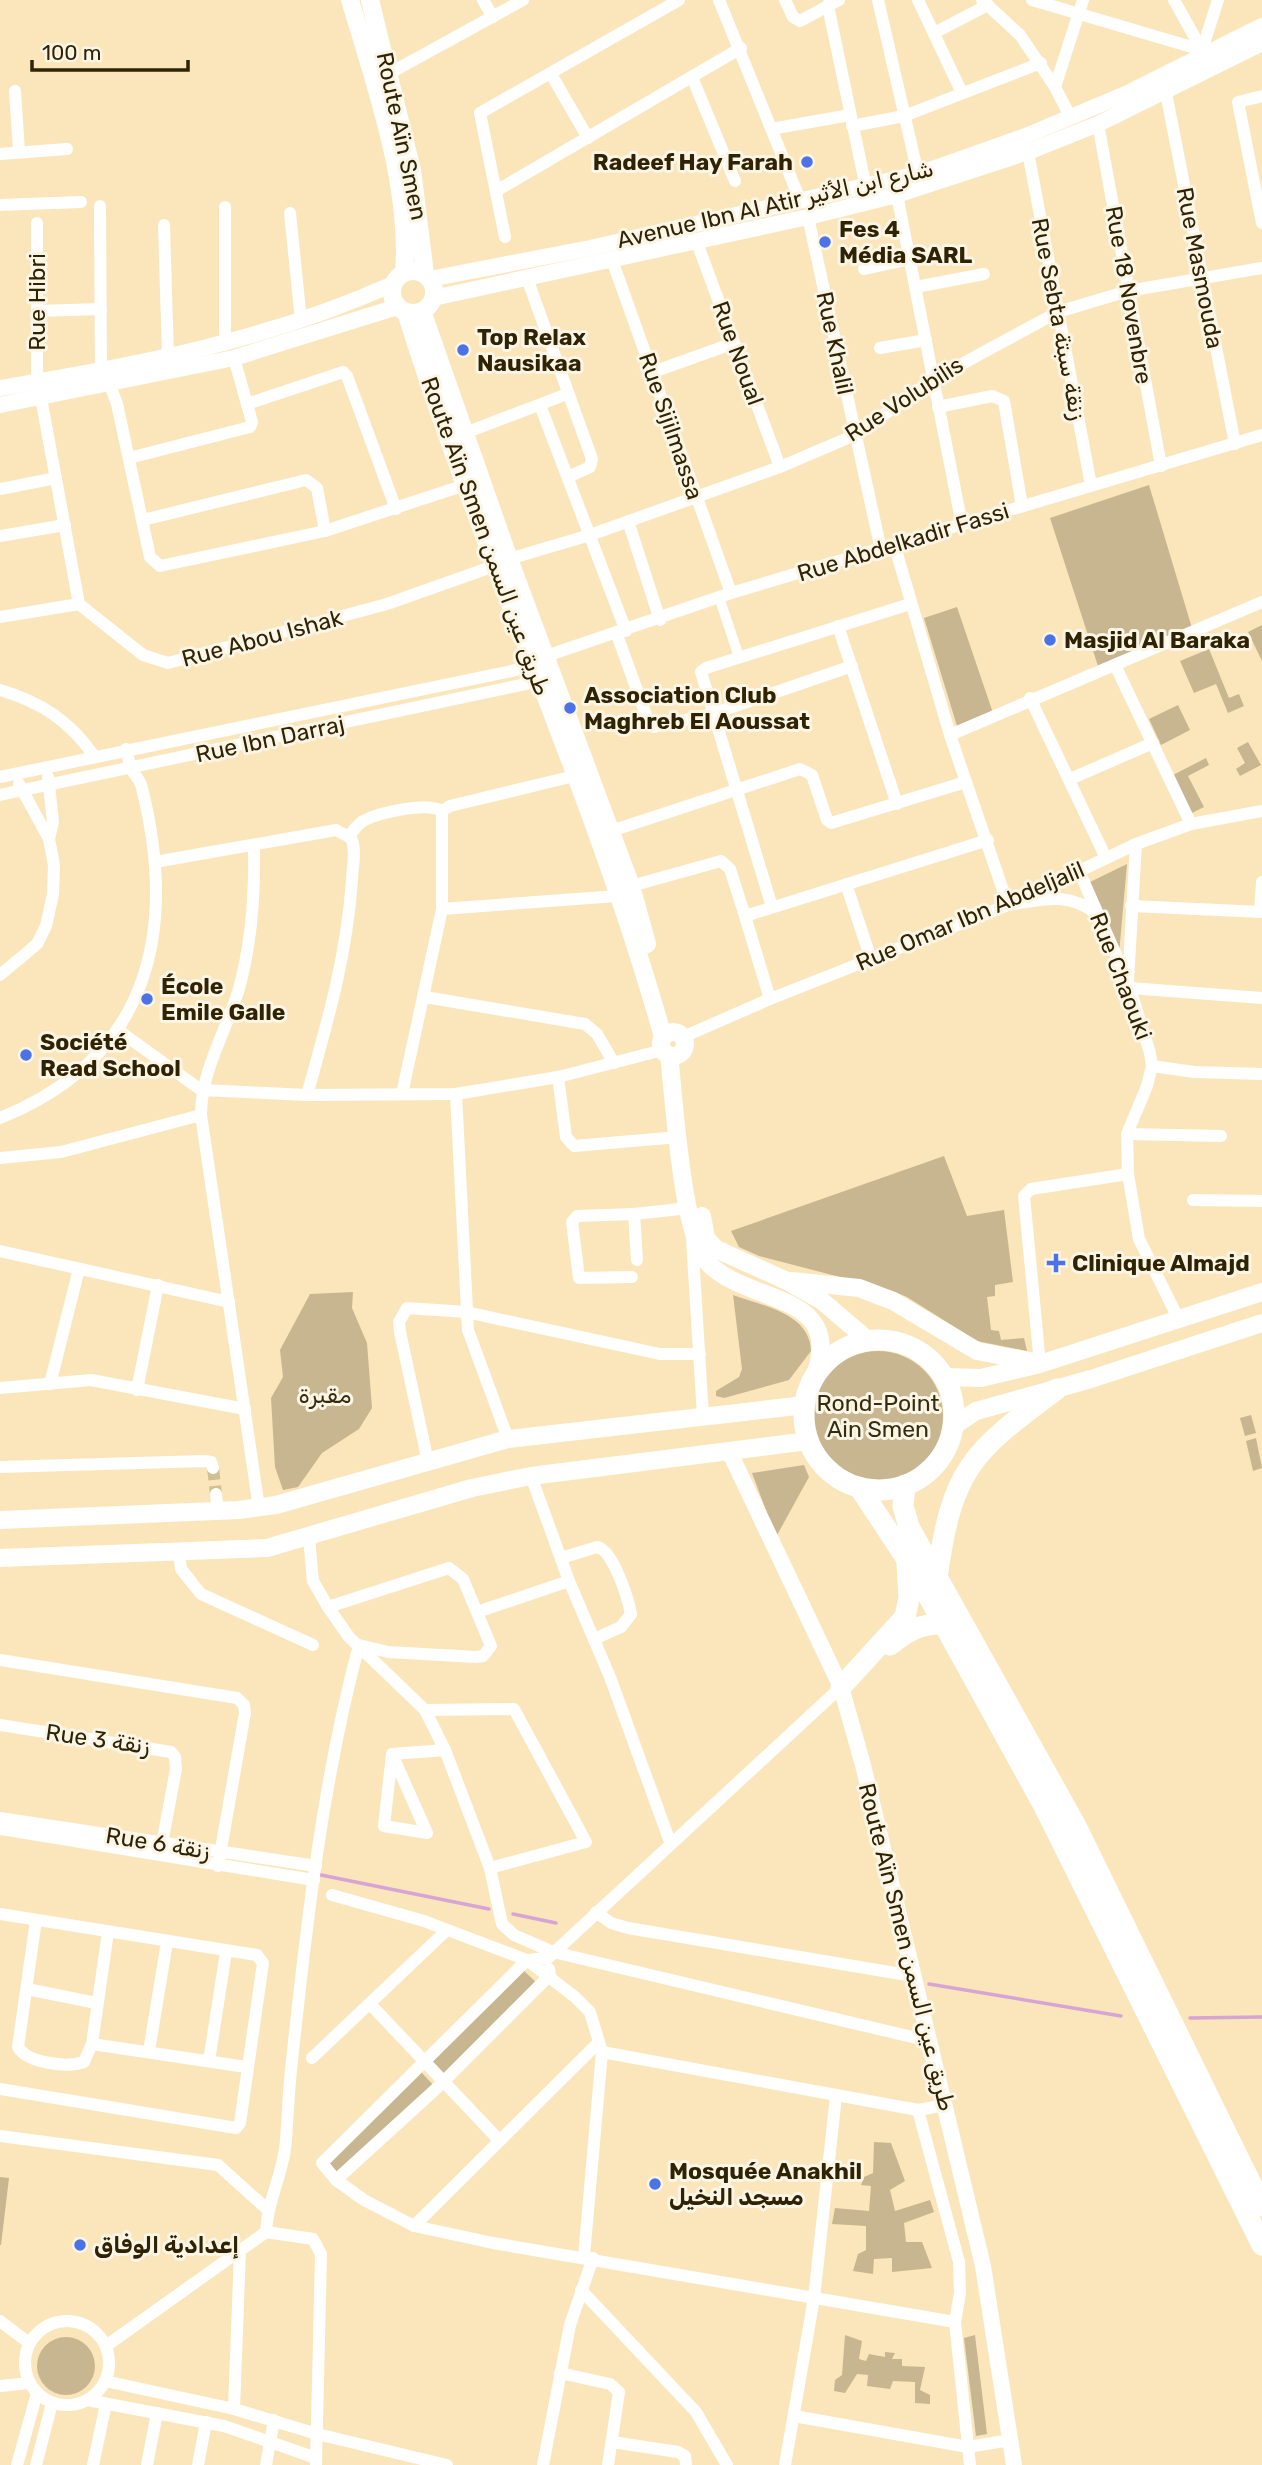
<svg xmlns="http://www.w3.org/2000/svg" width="1262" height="2465" font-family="Rubik,'Noto Sans Arabic',sans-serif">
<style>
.green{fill:#c7b690}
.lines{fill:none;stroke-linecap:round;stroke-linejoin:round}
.stream{stroke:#d7a4d6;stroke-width:3.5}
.minor-tunnel{stroke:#d2bf95;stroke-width:12;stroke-dasharray:12 6;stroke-linecap:butt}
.pedestrian{stroke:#fff;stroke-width:10}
.minor{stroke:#fff;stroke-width:12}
.tertiary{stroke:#fff;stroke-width:16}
.secondary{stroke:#fff;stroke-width:18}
.trunk{stroke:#fff;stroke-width:21}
.poi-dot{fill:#4c72e5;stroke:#fbf5e6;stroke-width:2.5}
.labels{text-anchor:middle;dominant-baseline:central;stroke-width:6;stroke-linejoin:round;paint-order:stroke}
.street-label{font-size:23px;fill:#302303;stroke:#fbf5e6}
.poi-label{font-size:23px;font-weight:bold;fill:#302303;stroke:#fbf5e6;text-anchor:start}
.park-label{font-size:23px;fill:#362b0d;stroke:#fbf5e6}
</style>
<rect width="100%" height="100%" fill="#fae6ba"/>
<g class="green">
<path d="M1149,485L1192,628L1098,666L1050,518Z"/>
<path d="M957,607L994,716L957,726L924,618Z"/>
<path d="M1262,625V661L1248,632Z"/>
<path d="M1209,649L1229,698L1239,694L1244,706L1228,713L1216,684L1194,693L1180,661Z"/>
<path d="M1178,705L1190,730L1161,745L1149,719Z"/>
<path d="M1248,742L1261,765L1240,776L1236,769L1245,763L1237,748Z"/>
<path d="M1206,758L1209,765L1188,776L1204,807L1192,813L1173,775Z"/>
<path d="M1127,864L1119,954L1090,882Z"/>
<path d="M944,1156L967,1216L1004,1210L1013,1282L995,1285V1296L987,1297L991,1330L999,1331L1001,1340L1024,1338L1027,1351L977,1341L907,1297L890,1290L759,1256L739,1247L731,1231Z"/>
<path d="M353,1292L352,1308L367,1343L372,1408L359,1429L322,1453L298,1487L283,1490L275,1467L271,1398L283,1377L280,1350L310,1294Z"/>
<path d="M733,1295C762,1306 810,1313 811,1351L789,1380L724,1398L716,1396V1391L739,1377L742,1369Z"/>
<circle cx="878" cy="1416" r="65"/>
<path d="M1251,1415L1256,1433L1245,1436L1240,1418Z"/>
<path d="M1256,1438L1262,1468L1253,1471L1246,1441Z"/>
<path d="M804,1465L809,1477L776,1537L752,1473Z"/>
<path d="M523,1970L537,1983L448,2078L431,2060Z"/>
<path d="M421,2072L437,2089L337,2176L325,2164Z"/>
<path d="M874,2142L891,2143L905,2181L890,2190L895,2211L930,2200L934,2212L904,2223L906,2242H922L932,2268L892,2272V2258L874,2259L873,2274L853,2271L858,2254L866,2250V2226L832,2224L835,2208L869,2211L871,2186L861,2185L864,2177L873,2173Z"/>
<path d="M0,2177L9,2178L1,2245H0Z"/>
<path d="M845,2335L862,2341L859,2359L866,2361L869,2354L885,2357V2352L895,2353L892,2359H902V2366L925,2367L920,2390L930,2395V2404L915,2403V2382L893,2381L890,2389L867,2386L868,2375L857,2374L845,2393L834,2391L835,2380L842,2375Z"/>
<path d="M975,2335L987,2434L976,2436L964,2338Z"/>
<circle cx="66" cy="2366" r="29"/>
</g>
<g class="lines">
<g class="stream">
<path d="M321,1875L489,1909"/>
<path d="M513,1914L556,1923"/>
<path d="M929,1984L1121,2016"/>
<path d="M1190,2018L1262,2017"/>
</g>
<path class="minor-tunnel" d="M213,1468L216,1494"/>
<path class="pedestrian" d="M719,597L739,657"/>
<g class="minor">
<path d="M483,0L493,17"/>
<path d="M719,0L800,200"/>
<path d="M785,0L793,17L800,21L839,0"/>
<path d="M830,0L828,6L866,188"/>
<path d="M878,0L918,174"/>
<path d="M918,0L962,93"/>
<path d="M982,0L1020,35L1055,87L1071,118"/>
<path d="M1032,0L1202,50L1218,0"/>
<path d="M1174,0L1203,52"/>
<path d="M934,33L988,5"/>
<path d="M390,73L523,0"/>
<path d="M551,74L588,138"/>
<path d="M692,77L735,181"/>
<path d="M1055,87L1083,0"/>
<path d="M15,91L19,152"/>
<path d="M1166,93L1235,444"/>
<path d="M1262,96L1238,102L1262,223"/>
<path d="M1098,124L1161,466"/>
<path d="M852,126L904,116L1041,63"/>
<path d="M771,129L850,115"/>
<path d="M1028,152L1091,485"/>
<path d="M0,154L67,149"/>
<path d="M496,191L741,48"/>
<path d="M897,195L962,525"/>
<path d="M0,205L81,202"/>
<path d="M100,206L101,371"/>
<path d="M290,213L301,321"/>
<path d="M808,217L881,550"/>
<path d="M37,223V382"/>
<path d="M164,225L168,357"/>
<path d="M505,237L480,113L679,0"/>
<path d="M696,240L780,467"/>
<path d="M612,260L731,593"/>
<path d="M864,269L911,259"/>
<path d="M527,278L592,459L590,467L568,477"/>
<path d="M916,287L984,274"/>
<path d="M37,311L101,309"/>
<path d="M225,345V207"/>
<path d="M880,348L926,340"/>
<path d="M653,372L734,343"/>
<path d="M110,385L117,404L150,557L160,566L325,531L465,485"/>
<path d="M41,398L79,604"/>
<path d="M247,404L343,372L347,376L396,509"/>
<path d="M540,405L626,631"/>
<path d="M938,407L992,396L1004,401L1022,506"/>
<path d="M465,433L567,394"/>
<path d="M129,458L250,427L252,422L234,358"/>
<path d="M0,489L56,478"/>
<path d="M143,520L306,480L317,488L325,531"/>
<path d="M628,521L660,620"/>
<path d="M0,536L65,525"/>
<path d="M895,547L950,735L1008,905C1043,900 1065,891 1096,913"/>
<path d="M509,559L590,535L780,467L855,435L934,379L1058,312L1128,291L1262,268"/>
<path d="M0,617L79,604L143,655L168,663L387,604L494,566"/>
<path d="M838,626L897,804"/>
<path d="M617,635L649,723L654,727L712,714L852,666"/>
<path d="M546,656L731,593L1262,435"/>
<path d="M1115,665L1191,824"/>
<path d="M0,690C41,702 70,721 94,756"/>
<path d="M1030,698L1106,858"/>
<path d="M950,735L1262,602"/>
<path d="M0,777L512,671L524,667L531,657"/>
<path d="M1070,779L1153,743"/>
<path d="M19,784L49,839"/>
<path d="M0,795L540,681"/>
<path d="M611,831L800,769L812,775L827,820L831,823L966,782"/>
<path d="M349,836C354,830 358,823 365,820C381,812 427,802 442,811"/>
<path d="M254,846C255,896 252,944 238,992C225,1033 201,1072 201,1115L259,1508"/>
<path d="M155,862L336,830L351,838C357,850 352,868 352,881C346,959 328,1020 307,1095"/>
<path d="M1079,871L1128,982L1150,1053L1152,1066L1147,1086L1127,1134L1128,1174L1139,1239L1179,1320"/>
<path d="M846,884L871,959"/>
<path d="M631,886L721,861L730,869L745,916"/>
<path d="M1131,906L1262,912"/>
<path d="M772,907L701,672L706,668L910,604"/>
<path d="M442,909L617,896"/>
<path d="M1260,912L1262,882"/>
<path d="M0,975L37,944L46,926L53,894L54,865L49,839L53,822L48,777"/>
<path d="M1128,981L1136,844"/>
<path d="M1130,988L1262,998"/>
<path d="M425,997L585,1024L597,1034L614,1063"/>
<path d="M770,999L745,916L988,840"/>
<path d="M118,1030L201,1090L307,1095L456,1094L558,1077L663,1050"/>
<path d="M683,1037L770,999L1008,905L1136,844L1191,824L1262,811"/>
<path d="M1152,1066L1194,1072L1262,1074"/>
<path d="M558,1077L566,1137L574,1146L679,1137"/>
<path d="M402,1094L442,909V811L450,806L574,776"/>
<path d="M456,1094L468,1330L508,1439"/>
<path d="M0,1118C149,1058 178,933 142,788C141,781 135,776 132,770C129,764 128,756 126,749"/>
<path d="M1127,1134L1221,1136"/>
<path d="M0,1158L61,1152L201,1115"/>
<path d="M1193,1200L1262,1201"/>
<path d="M692,1239L703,1416"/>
<path d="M0,1251L229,1302"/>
<path d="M637,1260L634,1214L689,1208"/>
<path d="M632,1277L579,1278L572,1222L577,1216L634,1214"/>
<path d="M1040,1364L1024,1196L1031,1189L1128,1174"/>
<path d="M50,1384L79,1269"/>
<path d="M0,1388L91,1380L245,1409"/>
<path d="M137,1390L158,1285"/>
<path d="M428,1462L400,1332L399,1322L407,1308L466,1312L660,1354H700"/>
<path d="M0,1467L205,1461L211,1462L213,1468"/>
<path d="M531,1476L569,1581L610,1677L670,1842"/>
<path d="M216,1494L218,1511"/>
<path d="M309,1538L313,1581L328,1607L349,1637L425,1710L445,1750L490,1868L502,1924L514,1935L553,1952L929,2041"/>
<path d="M179,1553L181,1569L201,1594L313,1645"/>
<path d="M561,1558L597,1547C613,1550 628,1598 631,1614L621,1627L594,1639"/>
<path d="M477,1612L569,1581"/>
<path d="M0,1660L237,1698L244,1705L245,1713L218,1866"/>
<path d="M841,1687L548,1958L527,1960L322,2163L336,2180L364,2200L414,2226L493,2243L955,2322"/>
<path d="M425,1710L514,1709L586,1842L490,1868"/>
<path d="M0,1725L171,1752L175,1757L176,1769L161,1849"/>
<path d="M392,1754L427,1833L384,1826L392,1754L445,1750"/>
<path d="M0,1818L316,1866"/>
<path d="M0,1829L314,1880"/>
<path d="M332,1895L424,1921L527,1960L575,1997L590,2012L602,2052L584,2256"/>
<path d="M596,1912L611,1923L628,1928L913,1976"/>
<path d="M0,1914L257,1955L263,1963L240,2123L236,2128L0,2089"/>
<path d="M36,1920L18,2047C27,2063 67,2068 84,2062L92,2044L108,1932"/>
<path d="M27,1989L96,2003"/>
<path d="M371,2005L499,2140"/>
<path d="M92,2044L246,2067"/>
<path d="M149,2051L167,1942"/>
<path d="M602,2052L918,2110L945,2105"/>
<path d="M312,2058L447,1930"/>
<path d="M209,2061L226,1952"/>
<path d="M918,2110L959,2262L960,2293L955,2322L970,2465"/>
<path d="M0,2136L218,2165L268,2210"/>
<path d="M336,2180L438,2087L550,1975L549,1969"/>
<path d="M414,2226L599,2042"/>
<path d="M266,2232C267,2203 281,2178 285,2149C288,2123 288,2096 291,2070C306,1928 322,1783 359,1645L388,1652L476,1657L483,1656L491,1646L463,1579L449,1568L328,1607"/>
<path d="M581,2290L696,2412L727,2465"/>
<circle cx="67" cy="2363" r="42"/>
<path d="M0,2321L29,2343"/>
<path d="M106,2346L266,2232L313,2239L321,2254L316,2465"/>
<path d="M560,2373L610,2384L619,2392L608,2465"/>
<path d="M105,2381L234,2409L317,2434L447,2465"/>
<path d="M0,2386L29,2383"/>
<path d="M87,2400L224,2426L316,2458"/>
<path d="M234,2409L240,2251"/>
<path d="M794,2416L968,2447L1010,2440"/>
<path d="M612,2442L678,2452L685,2456L686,2465"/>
<path d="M17,2465L37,2393"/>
<path d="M36,2465L52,2403"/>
<path d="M93,2465L106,2404"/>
<path d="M147,2465L157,2413"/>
<path d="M198,2465L206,2422"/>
<path d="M266,2465L274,2420"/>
<path d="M543,2465L570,2325L593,2258"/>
<path d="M785,2465L814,2298L836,2096"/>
</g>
<g class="tertiary">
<path d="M430,279L590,248L918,174L1023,137L1130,92L1262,26"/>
<path d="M433,298L808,217L897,195L1028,152L1098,124L1262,43"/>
<path d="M0,388C137,365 266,341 393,284"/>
<path d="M0,405L234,358L397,307"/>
<path d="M729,1451L841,1687L863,1765L983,2266L1014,2465"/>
</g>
<g class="secondary">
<path d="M350,0C375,84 411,185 404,273"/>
<path d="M370,0L412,170L425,274"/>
<circle cx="413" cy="292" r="21"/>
<path d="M422,311L509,559L631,886L647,944"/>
<path d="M406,312C482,557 594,790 663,1037"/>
<circle cx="673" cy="1044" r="12"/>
<path d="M669,1055C674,1097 682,1237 708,1263C750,1306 847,1291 814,1378"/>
<path d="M702,1216L706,1238L716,1249L787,1281L822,1301L869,1341"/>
<path d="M792,1281L859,1288L893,1301L977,1351L1034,1362"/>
<path d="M943,1377L981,1378L1040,1364L1262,1292"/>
<path d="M952,1427L976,1411L1091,1379L1262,1323"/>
<path d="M0,1520L239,1510L276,1505L508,1439L805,1405"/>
<path d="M0,1558L267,1548L472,1488L531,1476L808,1441"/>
</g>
<g class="trunk">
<circle cx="879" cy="1415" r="75"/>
<path d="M905,1485L903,1506L909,1527L1076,1826L1262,2206"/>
<path d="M859,1487L914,1570L1045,1808L1262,2245"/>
<path d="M937,1578C952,1468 971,1453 1057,1389"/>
<path d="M890,1645C908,1631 921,1623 944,1624"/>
<path d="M841,1687L905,1617L909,1598L907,1564"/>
</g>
</g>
<g class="poi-dot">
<circle cx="807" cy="162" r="7"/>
<circle cx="825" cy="242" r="7"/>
<circle cx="463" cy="350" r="7"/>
<circle cx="1050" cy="640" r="7"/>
<circle cx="570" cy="708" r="7"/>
<circle cx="147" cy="999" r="7"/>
<circle cx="26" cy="1055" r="7"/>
<path d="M1052.5 1252.5h7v7h7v7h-7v7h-7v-7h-7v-7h7z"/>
<circle cx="655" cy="2184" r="7"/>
<circle cx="80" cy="2245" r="7"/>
</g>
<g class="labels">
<g class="street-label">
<text transform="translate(402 136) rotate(78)">Route Aïn Smen</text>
<text transform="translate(775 204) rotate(-13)">Avenue Ibn Al Atir شارع ابن الأثير</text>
<text transform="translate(1200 268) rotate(79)">Rue Masmouda</text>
<text transform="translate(1129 295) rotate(80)">Rue 18 Novenbre</text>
<text transform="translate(37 302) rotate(-90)">Rue Hibri</text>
<text transform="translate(1059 319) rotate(79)">Rue Sebta زنقة سبتة</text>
<text transform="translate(835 343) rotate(78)">Rue Khalil</text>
<text transform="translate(738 353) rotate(70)">Rue Noual</text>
<text transform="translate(904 399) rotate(-33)">Rue Volubilis</text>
<text transform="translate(671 426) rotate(71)">Rue Sijilmassa</text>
<text transform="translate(486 536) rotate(70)">Route Aïn Smen طريق عين السمن</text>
<text transform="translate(903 542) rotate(-17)">Rue Abdelkadir Fassi</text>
<text transform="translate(262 638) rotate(-15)">Rue Abou Ishak</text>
<text transform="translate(270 739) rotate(-12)">Rue Ibn Darraj</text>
<text transform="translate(970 916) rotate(-23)">Rue Omar Ibn Abdeljalil</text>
<text transform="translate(1121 976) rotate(69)">Rue Chaouki</text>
<text transform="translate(98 1739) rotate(8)">Rue 3 زنقة</text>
<text transform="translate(158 1843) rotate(9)">Rue 6 زنقة</text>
<text transform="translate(907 1947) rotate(76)">Route Aïn Smen طريق عين السمن</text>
</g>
<g class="poi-label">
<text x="793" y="162" text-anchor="end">Radeef Hay Farah</text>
<text x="839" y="229">Fes 4<tspan x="839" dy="26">Média SARL</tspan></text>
<text x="477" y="337">Top Relax<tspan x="477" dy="26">Nausikaa</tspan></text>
<text x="1064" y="640">Masjid Al Baraka</text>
<text x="584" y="695">Association Club<tspan x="584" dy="26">Maghreb El Aoussat</tspan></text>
<text x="161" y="986">École<tspan x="161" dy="26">Emile Galle</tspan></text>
<text x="40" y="1042">Société<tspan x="40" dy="26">Read School</tspan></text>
<text x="1072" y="1263">Clinique Almajd</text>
<text x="669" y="2171">Mosquée Anakhil<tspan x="669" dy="26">مسجد النخيل</tspan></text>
<text x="94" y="2245">إعدادية الوفاق</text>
</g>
<g class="park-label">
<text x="325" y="1395">مقبرة</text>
<text x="878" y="1403">Rond-Point<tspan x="878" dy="26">Ain Smen</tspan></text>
</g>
</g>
<path d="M32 60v10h156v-10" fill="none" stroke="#302303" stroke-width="3.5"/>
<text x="42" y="60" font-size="21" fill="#302303" stroke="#fbf5e6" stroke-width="5" paint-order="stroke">100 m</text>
</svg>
